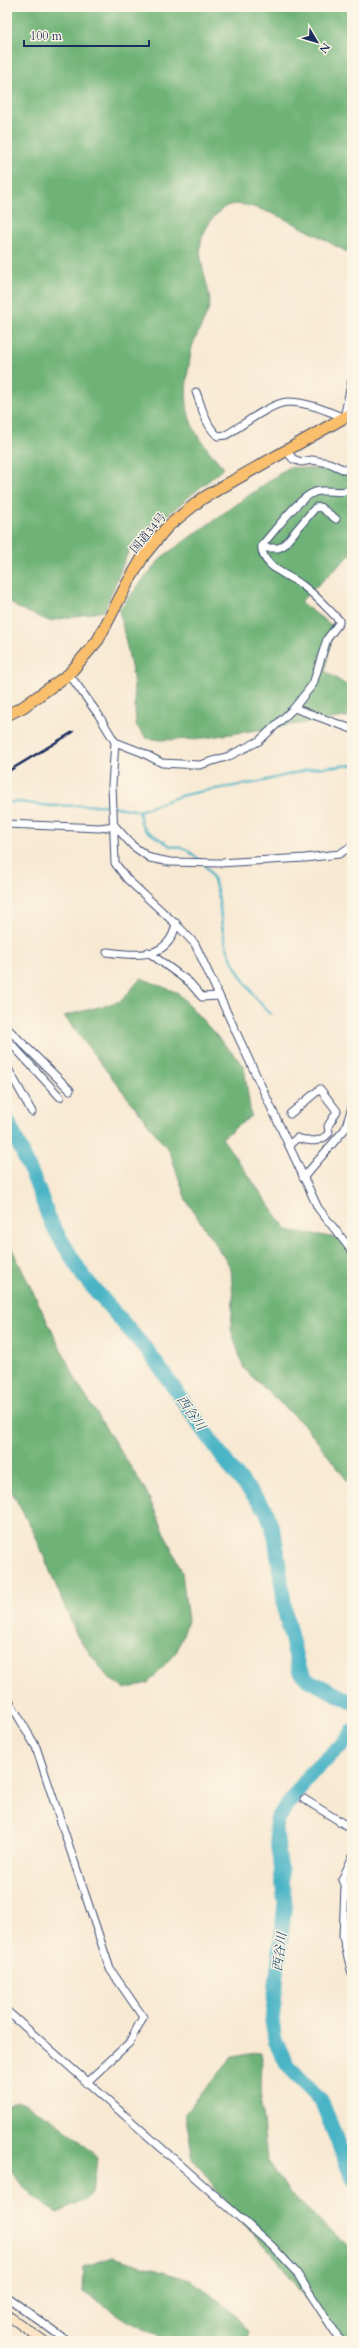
<svg xmlns="http://www.w3.org/2000/svg" width="359" height="2348" font-family="Cardo,'Noto Serif JP',serif">
<style>
.forest{fill:#6eb277;stroke:#44706a}
.lines{fill:none;stroke-linecap:round;stroke-linejoin:round}
.stream{stroke:#49b4c6;stroke-width:2.5}
.river{stroke:#49b4c6;stroke-width:15}
.minor-casing{stroke:#3c4b70;stroke-width:9}
.secondary-casing{stroke:#3c4b70;stroke-width:11}
.trunk-casing{stroke:#3c4b70;stroke-width:13}
.minor{stroke:#fff;stroke-width:7}
.secondary{stroke:#fde5c5;stroke-width:9}
.trunk{stroke:#f9bf6d;stroke-width:11}
.rail{stroke:#1b2f5e;stroke-width:2.5}
.labels{text-anchor:middle;dominant-baseline:central;stroke-width:3;stroke-linejoin:round;paint-order:stroke}
.street-label{font-size:12px;fill:#1b2f5e;stroke:#fcf5e5}
.water-label{font-size:13px;font-style:italic;fill:#29577d;stroke:#fcf5e5}
</style>
<rect width="100%" height="100%" fill="#fcf5e5"/>
<filter id="ink" filterUnits="userSpaceOnUse"><feTurbulence type="fractalNoise" baseFrequency=".025" numOctaves="2"/><feDisplacementMap in="SourceGraphic" scale="8" xChannelSelector="R" yChannelSelector="G"/><feConvolveMatrix kernelMatrix="1 2 1 2 8 2 1 2 1" color-interpolation-filters="sRGB"/></filter>
<filter id="wash" filterUnits="userSpaceOnUse"><feTurbulence type="fractalNoise" baseFrequency=".012" numOctaves="4" result="noise"/><feDisplacementMap in="SourceGraphic" scale="16" xChannelSelector="R" yChannelSelector="G"/><feGaussianBlur stdDeviation="0.9" result="paint"/><feColorMatrix in="noise" values="0 0 0 0 0 0 0 0 0 0 0 0 0 0 0 0 0 1.4 0 .05"/><feComposite in="paint" operator="in"/></filter>
<g filter="url(#wash)">
<rect width="100%" height="100%" fill="#f8e9d3"/>
<g class="forest">
<path d="M7,7H352V255C330,243 250,194 227,206C215,212 204,229 201,242C197,257 209,286 210,302C210,311 197,334 193,344C190,352 190,362 188,371C182,419 193,433 224,468L131,545L104,611L49,621L18,608L7,600Z"/>
<path d="M289,467L352,472V553L300,602L334,627L325,671L352,689V716L197,739L161,740L146,738L136,725L133,676L119,609L162,557Z"/>
<path d="M141,978L178,993L244,1066L251,1116L222,1138L287,1230L344,1239L352,1248V1487L307,1428L244,1369L231,1329L233,1299L231,1268L186,1200L170,1152L64,1016L121,1001Z"/>
<path d="M7,1239L79,1386L146,1491L182,1572L188,1621L177,1651L148,1683L124,1689L106,1675L77,1636L35,1535L7,1483Z"/>
<path d="M262,2052L261,2103L267,2159L289,2192L337,2237L352,2248V2341H338L280,2263L232,2211L193,2158L185,2113L232,2057Z"/>
<path d="M17,2101C51,2115 72,2131 97,2158C93,2196 94,2199 57,2213C38,2201 15,2184 8,2162C4,2152 7,2119 7,2106Z"/>
<path d="M112,2257L190,2280L223,2303L249,2331L246,2341H168L128,2321L83,2292L84,2267Z"/>
</g>
<g class="lines">
<g class="stream">
<path d="M7,803L18,802L51,806L105,805L139,811L180,796L203,791L259,782L314,768L352,765"/>
<path d="M139,811L141,823L145,830L171,846L186,849L201,861"/>
<path d="M204,864C223,886 218,914 225,941C232,967 252,995 270,1014"/>
</g>
<g class="river">
<path d="M7,1119L35,1181L51,1223L83,1276L150,1354L232,1470L266,1510L275,1537L286,1616L299,1670L308,1680L352,1702"/>
<path d="M352,1732L345,1742L311,1773L277,1819L276,1831L285,1903L272,2021L275,2040L287,2065L321,2100L352,2178"/>
</g>
</g>
</g>
<g filter="url(#ink)">
<g class="lines">
<defs>
<g id="minor">
<path d="M196,392C202,407 205,425 218,436L226,435C240,427 271,403 287,402C307,402 326,410 344,418L352,380"/>
<path d="M286,450L293,459L301,462L312,460L329,463L352,473"/>
<path d="M262,548H278L283,546L315,508L320,507L336,519"/>
<path d="M69,674L98,714L115,742L112,785L115,863L127,879L180,928L195,944L318,1208L352,1251"/>
<path d="M294,708L313,684L327,639L339,623V620C327,608 316,595 302,585C289,575 260,567 262,545C275,531 298,498 315,492C327,488 343,496 352,488"/>
<path d="M115,742L141,752L162,763L200,765L229,756L259,741L294,708L352,729"/>
<path d="M7,824L99,828L115,826"/>
<path d="M115,826L133,846L150,858L170,862L220,863L305,858L339,854L352,846"/>
<path d="M107,952C136,956 170,960 176,923"/>
<path d="M148,952L189,982L202,997L219,996"/>
<path d="M7,1028L70,1090"/>
<path d="M7,1039L60,1097"/>
<path d="M7,1067L32,1112"/>
<path d="M289,1145L297,1138C310,1141 319,1144 329,1133L328,1126L337,1111L320,1089L290,1114"/>
<path d="M303,1178L345,1129L352,1107"/>
<path d="M7,1697L36,1747L110,1969L143,2017L129,2043L86,2083"/>
<path d="M304,1799L352,1829"/>
<path d="M352,1858L342,1880L345,1887L343,1937L352,1974"/>
<path d="M7,2011L272,2246L296,2272L341,2341"/>
<path d="M7,2297L67,2341"/>
</g>
<path id="secondary" d="M7,2315L44,2341"/>
<path id="trunk" d="M7,715L23,707L69,674L98,640L126,586L144,555L167,527L203,498L352,413"/>
</defs>
<use href="#minor" class="minor-casing"/>
<use href="#secondary" class="secondary-casing"/>
<use href="#trunk" class="trunk-casing"/>
<use href="#minor" class="minor"/>
<use href="#secondary" class="secondary"/>
<use href="#trunk" class="trunk"/>
<path class="rail" d="M7,772L73,732"/>
</g>
</g>
<g class="labels">
<g class="street-label">
<text transform="translate(148 533) rotate(-50)">国道34号</text>
</g>
<g class="water-label">
<text transform="translate(191 1413) rotate(55)">西谷川</text>
<text transform="translate(280 1952) rotate(-83)">西谷川</text>
</g>
</g>
<rect width="359" height="2348" fill="none" stroke="#fcf5e5" stroke-width="24"/>
<g transform="translate(317 42) rotate(128)" stroke="#fcf5e5" stroke-width="3" paint-order="stroke">
<path d="M0-3L7 15L0 10L-7 15Z" fill="#1b2f5e"/>
<text y="-6" font-size="11" font-weight="bold" text-anchor="middle" fill="#1b2f5e">N</text>
</g>
<path d="M24 40v6h125v-6" fill="none" stroke="#1b2f5e" stroke-width="2"/>
<text x="30" y="40" font-size="12" fill="#1b2f5e" stroke="#fcf5e5" stroke-width="3" paint-order="stroke">100 m</text>
</svg>
